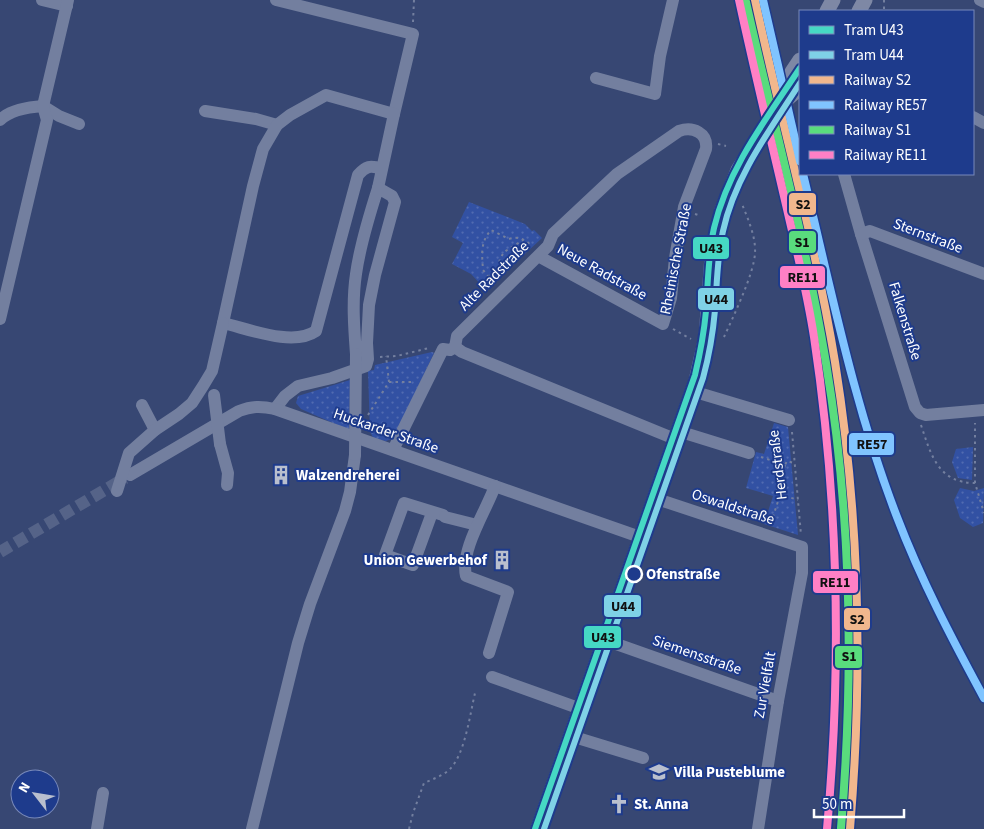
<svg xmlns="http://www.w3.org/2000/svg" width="984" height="829" font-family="'Source Sans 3',sans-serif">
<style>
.green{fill:url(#green-dots)}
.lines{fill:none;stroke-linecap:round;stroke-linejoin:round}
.minor-tunnel{stroke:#556388;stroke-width:12;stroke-dasharray:12 6;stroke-linecap:butt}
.path{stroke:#737f9f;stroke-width:2;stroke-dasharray:2.5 4;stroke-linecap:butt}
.minor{stroke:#737f9f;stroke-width:12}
.major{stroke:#7e88a5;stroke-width:15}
.minor-bridge{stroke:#737f9f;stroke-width:12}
.rail-1-casing{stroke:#1e3b8c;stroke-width:11}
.rail-2-casing{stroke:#1e3b8c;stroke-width:11}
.rail-3-casing{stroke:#1e3b8c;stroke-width:11}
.rail-4-casing{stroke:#1e3b8c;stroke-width:11}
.rail-1{stroke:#f1b78d;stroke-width:8}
.rail-2{stroke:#80c4ff;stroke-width:8}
.rail-3{stroke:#59dc7d;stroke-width:8}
.rail-4{stroke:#ff80c5;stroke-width:8}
.tram-1-casing{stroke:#1e3b8c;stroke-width:10}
.tram-2-casing{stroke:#1e3b8c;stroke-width:10}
.tram-1{stroke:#46d8c4;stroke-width:6}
.tram-2{stroke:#7fd2e6;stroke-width:6}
.stop-dot{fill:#1e3b8c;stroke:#fff;stroke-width:2.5}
.labels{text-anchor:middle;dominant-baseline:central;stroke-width:4;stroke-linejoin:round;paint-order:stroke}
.street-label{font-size:15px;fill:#fff;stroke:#1e3b8c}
.poi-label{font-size:15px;font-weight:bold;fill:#fff;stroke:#1e3b8c;text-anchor:start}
.stop-label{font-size:15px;font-weight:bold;fill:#fff;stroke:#1e3b8c;text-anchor:start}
.line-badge{stroke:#1e3b8c;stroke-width:2}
.pale-badge-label{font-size:14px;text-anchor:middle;font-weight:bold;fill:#111}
</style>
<defs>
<pattern id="green-dots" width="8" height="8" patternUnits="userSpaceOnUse" patternTransform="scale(1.25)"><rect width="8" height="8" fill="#3251a3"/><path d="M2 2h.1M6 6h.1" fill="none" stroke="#516bb1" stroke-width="1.8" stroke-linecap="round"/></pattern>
</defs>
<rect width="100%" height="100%" fill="#374773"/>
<g class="green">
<path d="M469,202L525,224L532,231L534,230L542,238L486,290L471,274L452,264L463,243L452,237Z"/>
<path d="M432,352L434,353L394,438L386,441L374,439L370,432L368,371L374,370L375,365Z"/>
<path d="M350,380L349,430L301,409L296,403L298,396Z"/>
<path d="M774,423L788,427L798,535L764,524L773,496L746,488L756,452L764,454Z"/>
<path d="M973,447L972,480L958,478L952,462L956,449Z"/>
<path d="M960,488L974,491L984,488L983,523L973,527L960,518L954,500Z"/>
</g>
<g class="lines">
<path class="minor-tunnel" d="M0,552L125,478"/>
<g class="path">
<path d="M884,0V11"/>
<path d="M413,22L414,0"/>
<path d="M718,144L726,146"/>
<path d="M695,214L701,216"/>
<path d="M488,277L498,268L500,259L504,252L523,240"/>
<path d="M493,282L483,270C482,255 480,242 491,230L509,239C518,236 524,239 531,245"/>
<path d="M673,329L691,339"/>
<path d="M724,337C733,317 754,274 755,253C756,237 748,219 742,204"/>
<path d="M380,357L397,356L429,348"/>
<path d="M389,382H414"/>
<path d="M368,415L389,382L386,356"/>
<path d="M921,425C931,455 938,483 975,483L984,513"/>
<path d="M792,432L801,535"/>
<path d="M761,457L785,465L787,461L794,463"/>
<path d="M785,465L776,493L798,500"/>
<path d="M975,483V423"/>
<path d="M771,523L780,495"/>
<path d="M409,829L413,813L424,783C433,779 442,776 449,770C465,755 470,714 475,693"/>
</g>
<g class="minor">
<path d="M42,0L67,6"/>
<path d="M276,0L413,34L394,114"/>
<path d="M980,0L984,2"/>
<path d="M596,78L655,94L660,56L673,0"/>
<path d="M205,111L256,119L277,125"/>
<path d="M973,117L984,123"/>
<path d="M0,120C10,110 29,107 43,106L59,116L79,124"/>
<path d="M844,174L861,234L915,407L920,413L926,415L984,410"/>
<path d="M378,188L394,114L326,95L290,115L277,125L263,149L253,186L223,323C249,329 293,347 316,331L358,175C366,166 370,165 382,169"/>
<path d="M861,234L870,231L984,274"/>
<path d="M0,319L47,120L43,106L68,0"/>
<path d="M455,347L462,352L675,439"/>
<path d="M692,391L789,420"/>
<path d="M142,405L155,430"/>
<path d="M275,409L285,396L298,386L332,378L366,366L368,359L367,343L369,305L375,275L395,202L392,196L378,188C369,216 360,245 356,274C352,300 354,328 356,354"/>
<path d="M678,431L749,453"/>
<path d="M220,444L228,473L227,485"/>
<path d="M393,450L443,349L450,350L455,347L457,336L538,256L548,246L553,234L617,174L679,131C693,126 708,133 706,149L684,207L675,258L671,298L663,324L538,256"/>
<path d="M130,475L239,411C252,406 261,406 275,409L640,537"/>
<path d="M117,491L129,453L155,430L179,414L192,403L203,386L212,371L223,323"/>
<path d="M654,498L802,547V573L778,701L758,829"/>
<path d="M432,513L413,565L385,555L404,503L443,515"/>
<path d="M445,517L477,525"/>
<path d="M605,640L778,701"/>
<path d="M489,653L508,592L466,576C460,550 486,511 495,486"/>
<path d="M492,677L581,709"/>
<path d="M571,736L643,758"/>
<path d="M97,829L103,793"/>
<path d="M252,829L298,643L310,604L345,511L350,492L355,455"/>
</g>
<g class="major">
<path d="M827,11L833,0"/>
<path d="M859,11L865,0"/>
<path d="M781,104L800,88"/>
<path d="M538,829L696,381L706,337L712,256L722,210L738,170L777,109L792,72L800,60"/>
</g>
<g class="minor-bridge">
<path d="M214,395L220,444"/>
<path d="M355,455L356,354"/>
</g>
<defs>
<path id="rail-1" d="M755,0C781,121 815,240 835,362C860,517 863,673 850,829"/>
<g id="rail-2">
<path d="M763,0L800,161"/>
<path d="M803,174C831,289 854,406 897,517C921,580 952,639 984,698"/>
</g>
<path id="rail-3" d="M746,2C773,122 806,241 826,363C852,518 854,673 841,828"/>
<path id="rail-4" d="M739,0C755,74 773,148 790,222C799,260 808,298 814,337C839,503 842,663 827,829"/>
</defs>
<use href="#rail-1" class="rail-1-casing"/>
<use href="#rail-2" class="rail-2-casing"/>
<use href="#rail-3" class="rail-3-casing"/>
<use href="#rail-4" class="rail-4-casing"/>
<use href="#rail-1" class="rail-1"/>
<use href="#rail-2" class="rail-2"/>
<use href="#rail-3" class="rail-3"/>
<use href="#rail-4" class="rail-4"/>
<defs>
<path id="tram-1" d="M535,829L695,375C700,354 704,333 706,311C708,283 708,255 714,228C728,168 767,118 800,68"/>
<path id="tram-2" d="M544,829L703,378C709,356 713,333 715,310C717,284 717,257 723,231C735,176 770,130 800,83"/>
</defs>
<use href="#tram-1" class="tram-1-casing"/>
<use href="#tram-2" class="tram-2-casing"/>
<use href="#tram-1" class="tram-1"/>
<use href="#tram-2" class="tram-2"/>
</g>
<defs>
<symbol id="building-bare" viewBox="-9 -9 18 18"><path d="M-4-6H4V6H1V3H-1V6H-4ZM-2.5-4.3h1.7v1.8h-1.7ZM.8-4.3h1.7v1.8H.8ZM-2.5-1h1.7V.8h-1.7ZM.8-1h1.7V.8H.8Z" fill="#b9bfce" stroke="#1e3b8c" stroke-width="2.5" paint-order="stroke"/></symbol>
<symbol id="school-bare" viewBox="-9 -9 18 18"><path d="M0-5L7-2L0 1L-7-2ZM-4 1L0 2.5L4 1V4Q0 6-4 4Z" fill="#b9bfce" stroke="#1e3b8c" stroke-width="2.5" paint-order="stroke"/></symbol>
<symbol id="church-bare" viewBox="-9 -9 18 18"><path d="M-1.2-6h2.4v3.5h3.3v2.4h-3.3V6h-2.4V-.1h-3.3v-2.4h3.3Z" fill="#b9bfce" stroke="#1e3b8c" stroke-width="2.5" paint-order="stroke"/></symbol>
</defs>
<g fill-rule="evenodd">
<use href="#building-bare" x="267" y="461" width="28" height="28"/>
<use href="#building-bare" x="488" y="546" width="28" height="28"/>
<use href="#school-bare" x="645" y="758" width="28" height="28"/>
<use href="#church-bare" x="605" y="790" width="28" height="28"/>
</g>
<circle class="stop-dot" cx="634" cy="574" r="8"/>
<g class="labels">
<g class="street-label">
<text transform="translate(928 236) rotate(21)">Sternstraße</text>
<text transform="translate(676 259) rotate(-79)">Rheinische Straße</text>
<text transform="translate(602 272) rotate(29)">Neue Radstraße</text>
<text transform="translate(494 276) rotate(-45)">Alte Radstraße</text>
<text transform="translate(905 321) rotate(73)">Falkenstraße</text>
<text transform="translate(386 431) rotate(19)">Huckarder Straße</text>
<text transform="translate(778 465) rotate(-97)">Herdstraße</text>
<text transform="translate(733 507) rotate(18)">Oswaldstraße</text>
<text transform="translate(697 655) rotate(19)">Siemensstraße</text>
<text transform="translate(765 685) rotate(-80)">Zur Vielfalt</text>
</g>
<g class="poi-label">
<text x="296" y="475">Walzendreherei</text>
<text x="487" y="560" text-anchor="end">Union Gewerbehof</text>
<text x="674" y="772">Villa Pusteblume</text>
<text x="634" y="804">St. Anna</text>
</g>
<g class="stop-label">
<text x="646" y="574">Ofenstraße</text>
</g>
</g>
<g class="line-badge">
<rect x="788" y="192" width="29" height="24" rx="5" fill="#f1b78d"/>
<rect x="788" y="230" width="29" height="24" rx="5" fill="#59dc7d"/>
<rect x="692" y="236" width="38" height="24" rx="5" fill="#46d8c4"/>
<rect x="779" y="265" width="47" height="24" rx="5" fill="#ff80c5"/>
<rect x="697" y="287" width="38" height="24" rx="5" fill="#7fd2e6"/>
<rect x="848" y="432" width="47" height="24" rx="5" fill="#80c4ff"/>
<rect x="812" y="570" width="47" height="24" rx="5" fill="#ff80c5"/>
<rect x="603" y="594" width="39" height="24" rx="5" fill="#7fd2e6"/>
<rect x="843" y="607" width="28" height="24" rx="5" fill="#f1b78d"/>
<rect x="583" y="625" width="39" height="24" rx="5" fill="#46d8c4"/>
<rect x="834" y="645" width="29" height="24" rx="5" fill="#59dc7d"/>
</g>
<g class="pale-badge-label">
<text x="803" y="209">S2</text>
<text x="802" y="247">S1</text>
<text x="711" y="253">U43</text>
<text x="803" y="282">RE11</text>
<text x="716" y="304">U44</text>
<text x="872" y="449">RE57</text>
<text x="835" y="587">RE11</text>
<text x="623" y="611">U44</text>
<text x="857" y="624">S2</text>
<text x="603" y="642">U43</text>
<text x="849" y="661">S1</text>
</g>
<rect x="799" y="10" width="175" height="165" fill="#1e3b8c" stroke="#7889ba"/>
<rect x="809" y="26" width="25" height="8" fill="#46d8c4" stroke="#7889ba"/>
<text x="844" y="35" font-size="15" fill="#ffffff">Tram U43</text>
<rect x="809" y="51" width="25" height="8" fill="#7fd2e6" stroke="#7889ba"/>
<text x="844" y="60" font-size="15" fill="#ffffff">Tram U44</text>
<rect x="809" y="76" width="25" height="8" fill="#f1b78d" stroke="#7889ba"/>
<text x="844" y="85" font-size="15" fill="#ffffff">Railway S2</text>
<rect x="809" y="101" width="25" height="8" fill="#80c4ff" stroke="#7889ba"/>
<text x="844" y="110" font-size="15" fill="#ffffff">Railway RE57</text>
<rect x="809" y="126" width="25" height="8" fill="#59dc7d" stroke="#7889ba"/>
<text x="844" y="135" font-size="15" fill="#ffffff">Railway S1</text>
<rect x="809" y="151" width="25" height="8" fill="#ff80c5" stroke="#7889ba"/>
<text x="844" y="160" font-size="15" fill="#ffffff">Railway RE11</text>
<g transform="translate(35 794) rotate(301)"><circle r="24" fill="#1e3b8c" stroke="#7889ba"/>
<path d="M0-4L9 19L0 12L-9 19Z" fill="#b9bfce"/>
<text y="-8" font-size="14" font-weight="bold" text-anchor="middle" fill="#ffffff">N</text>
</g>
<path d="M814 809v8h90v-8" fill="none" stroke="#ffffff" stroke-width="2.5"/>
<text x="822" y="809" font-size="15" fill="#ffffff" stroke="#1e3b8c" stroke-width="4" paint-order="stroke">50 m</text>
</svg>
